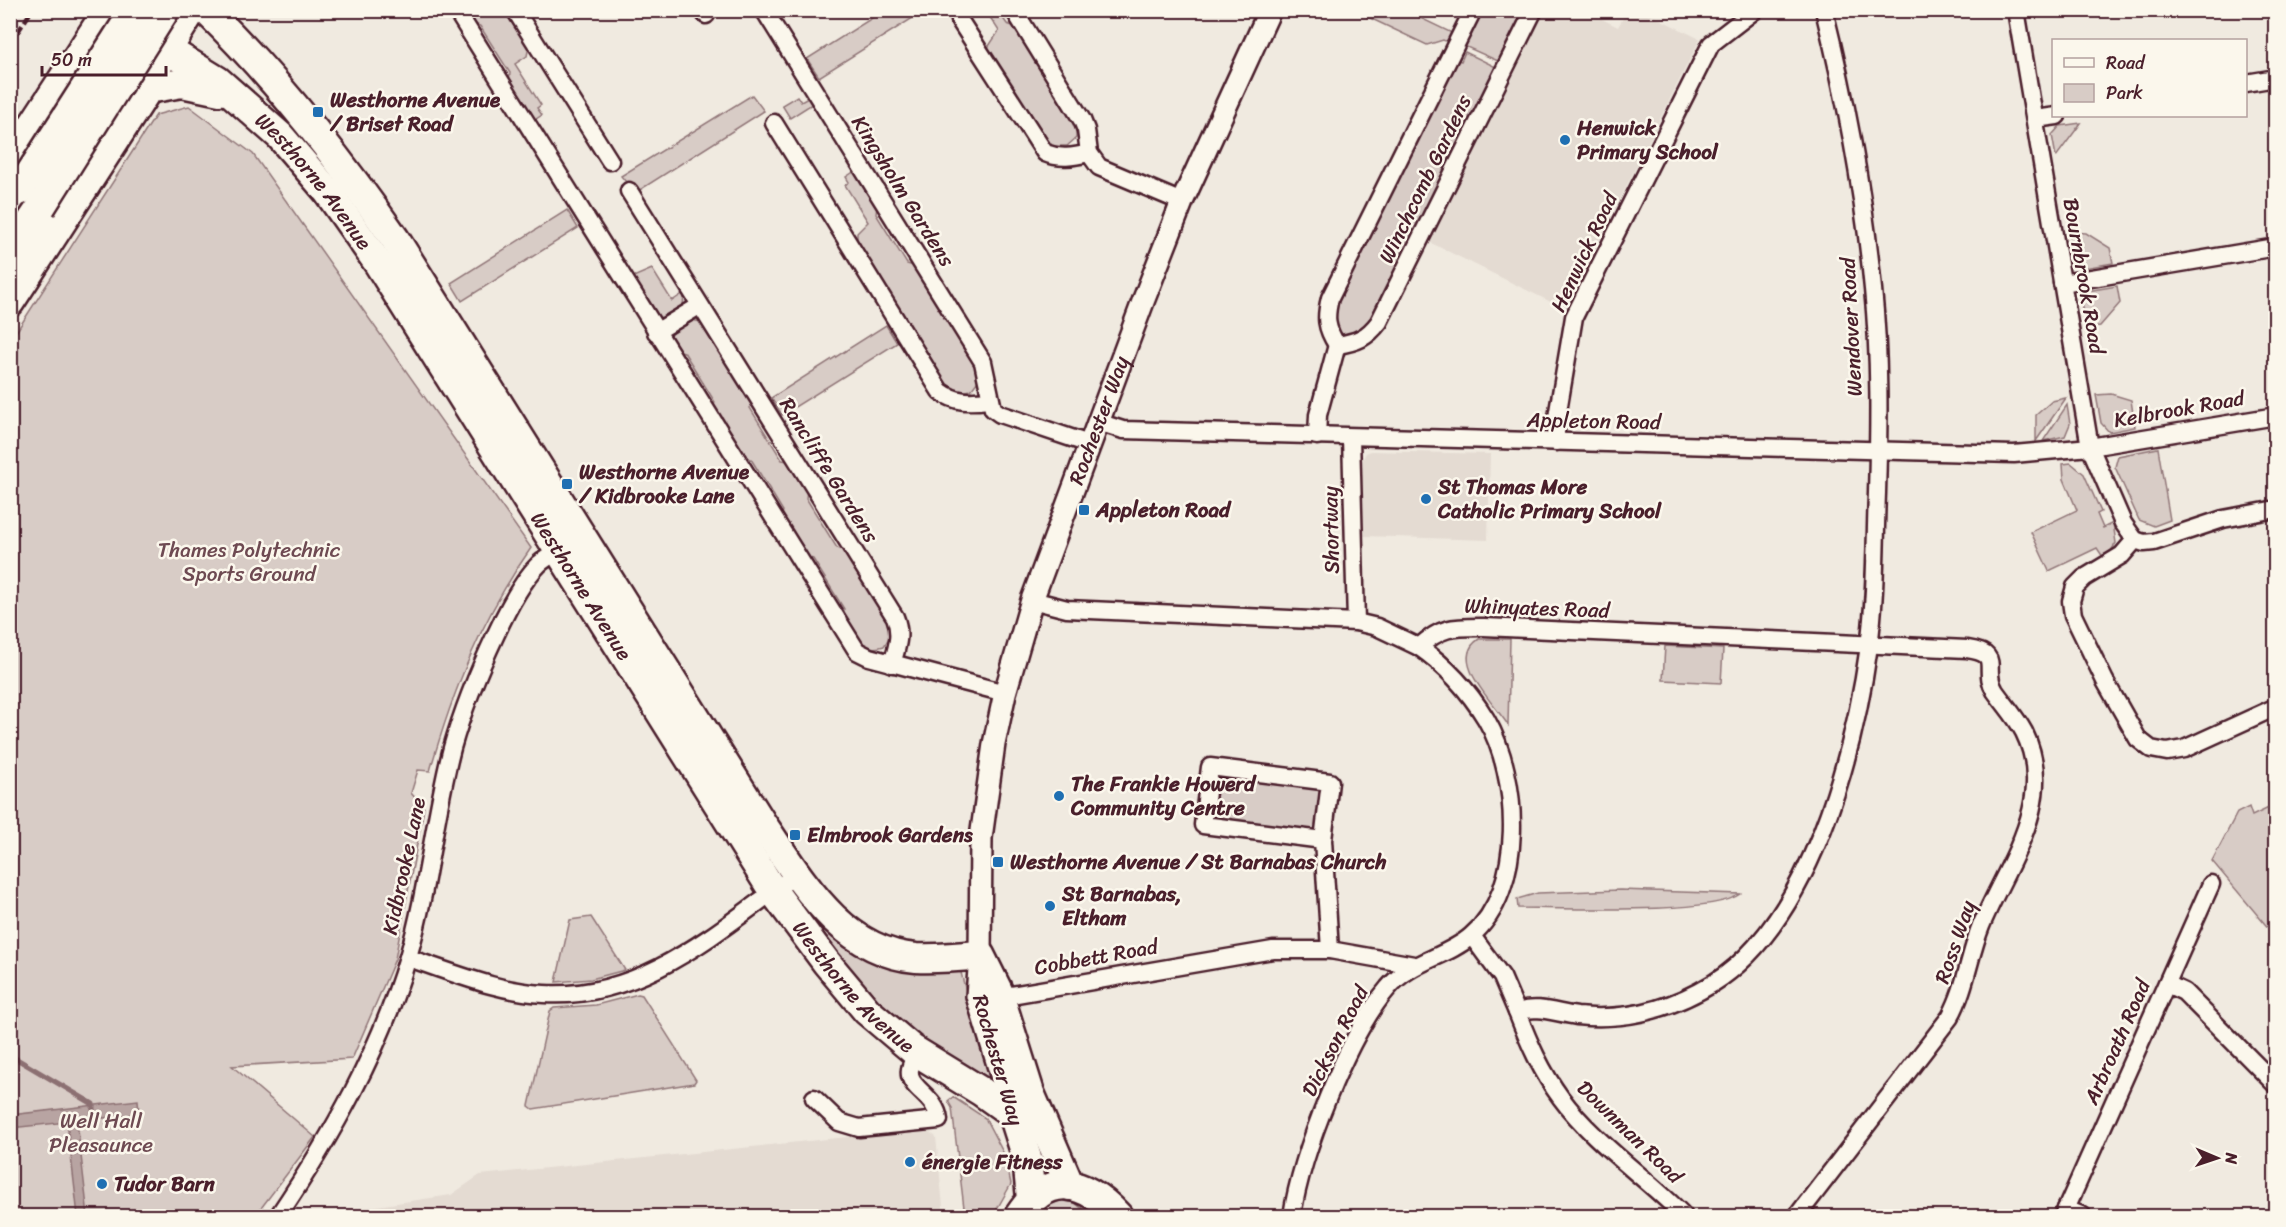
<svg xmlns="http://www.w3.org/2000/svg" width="2286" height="1227" font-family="Sriracha,sans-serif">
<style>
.built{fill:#e4dbd2}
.green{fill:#d8ccc6;stroke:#917678;stroke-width:1.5}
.water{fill:#b8a4a2;stroke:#8c6f72;stroke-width:1.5}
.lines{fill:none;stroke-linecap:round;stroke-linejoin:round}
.stream{stroke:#8c6f72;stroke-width:5}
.minor-casing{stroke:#4a1f2b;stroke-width:21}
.tertiary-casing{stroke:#4a1f2b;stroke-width:26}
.trunk-casing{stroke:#4a1f2b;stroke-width:33}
.minor{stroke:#fbf7ec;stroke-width:16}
.tertiary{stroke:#fbf7ec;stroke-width:21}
.trunk{stroke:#fbf7ec;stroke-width:28}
.rail{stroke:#4a1f2b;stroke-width:4.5;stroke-dasharray:9 4.5;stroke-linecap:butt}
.trunk-bridge-casing{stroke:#4a1f2b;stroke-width:33;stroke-linecap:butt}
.trunk-bridge{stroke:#fbf7ec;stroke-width:28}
.poi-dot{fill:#1f6fb2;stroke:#fbf7ec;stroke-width:2}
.labels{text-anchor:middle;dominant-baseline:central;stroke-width:5;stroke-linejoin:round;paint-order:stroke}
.poi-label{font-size:21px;font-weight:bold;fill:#4a1f2b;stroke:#fbf7ec;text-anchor:start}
.street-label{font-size:21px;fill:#4a1f2b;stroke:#fbf7ec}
.park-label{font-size:21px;fill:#6e4a52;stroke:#fbf7ec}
</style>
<rect width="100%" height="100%" fill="#f0eae0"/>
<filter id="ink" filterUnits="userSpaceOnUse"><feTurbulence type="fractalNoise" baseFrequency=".0167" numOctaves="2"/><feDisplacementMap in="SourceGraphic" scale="12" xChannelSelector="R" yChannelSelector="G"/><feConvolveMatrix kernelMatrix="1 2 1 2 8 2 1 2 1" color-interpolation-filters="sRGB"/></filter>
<g filter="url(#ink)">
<g class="built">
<path d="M1545,11H1586L1618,27L1627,11H1643L1700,39L1565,309L1429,242Z"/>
<path d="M1371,451L1490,454L1488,540L1364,536L1362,461L1366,453Z"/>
<path d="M925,1129L936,1137L944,1216H309L451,1195L480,1175Z"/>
</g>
<g class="green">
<path d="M464,11H508L529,46L527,56L515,64L541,105L537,108L542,115L533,121L509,82L510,73L480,26L472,23Z"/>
<path d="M883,11H924L819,77L807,59Z"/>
<path d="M986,11H998L1007,24L1016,27L1076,125V138L1067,146H1049L987,49L999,31Z"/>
<path d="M1355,11H1406L1452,33L1448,42L1443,40L1427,45Z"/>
<path d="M1479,11H1529L1506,54L1502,53L1498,61L1462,45Z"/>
<path d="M1465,52L1500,69L1370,324L1350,337C1330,332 1334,318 1336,302L1455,59L1461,61Z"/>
<path d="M752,95L764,111L635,193L621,176Z"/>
<path d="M797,96L801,102L808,98L812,104L790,118L782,105Z"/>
<path d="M189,106L253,154L531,548C482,617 453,690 430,771L418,770L411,793L424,808L395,959L352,1059L232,1066L315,1137L255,1216H11V340L156,115Z"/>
<path d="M2081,123L2056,157L2052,135L2060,126Z"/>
<path d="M855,171L877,206L876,214L907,264L914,266L974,362L978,381L971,390L957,393L946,386L857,245V233L868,222L845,185L849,182L846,177Z"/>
<path d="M567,210L578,228L462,301L451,283Z"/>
<path d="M2069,232L2086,233L2110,248L2113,263L2084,268L2074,259Z"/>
<path d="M652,269L672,301L684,293L683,307L666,319L655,316L631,278Z"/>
<path d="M2117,286L2120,303L2100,326L2085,328L2081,301L2087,291Z"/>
<path d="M690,320L702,322L752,401L750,408L782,460L789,461L807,490L806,498L837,548L844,550L890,623L891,635L884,646C861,654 853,633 843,616L844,609L813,559L805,557L781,517L783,511L751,459L744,457L713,409L715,402L684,352L676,350L671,335Z"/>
<path d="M886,325L897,343L782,415L771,398Z"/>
<path d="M2111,394L2131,400L2135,427L2109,432L2101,423L2096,395Z"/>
<path d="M2066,398L2036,441V415L2052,401Z"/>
<path d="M2067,405L2070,424L2065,436L2043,441Z"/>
<path d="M2158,448L2170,520L2154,526L2139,520L2115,467L2118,456Z"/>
<path d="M2071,463L2084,474L2101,512L2097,514L2103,528L2113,523L2116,543L2109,554L2103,557L2097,548L2049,571L2031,532L2077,510L2064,479L2063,464Z"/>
<path d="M1479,639H1510L1508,725C1494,703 1447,660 1479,639Z"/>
<path d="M1665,646L1723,649L1721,683L1663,680Z"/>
<path d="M1224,776L1318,788L1322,794L1317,830L1312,833L1216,820L1211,813L1213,786Z"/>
<path d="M2275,805V936L2212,861L2237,813L2249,807L2252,816Z"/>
<path d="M1620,890L1740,894C1713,915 1560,908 1518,908L1517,899L1538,893Z"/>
<path d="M815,913L960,969L990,1081L886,1015L805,920Z"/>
<path d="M591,917L625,970L591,979L556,982L570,920Z"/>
<path d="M638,994L642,995L696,1080L694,1083L533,1109L529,1106L550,1011L554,1008L596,1005Z"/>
<path d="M953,1097L985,1118L1005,1156L1011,1184L993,1216H965L952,1108L948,1101Z"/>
<path d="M1061,1199L1075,1203L1091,1216H1039L1048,1204Z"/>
</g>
<path class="water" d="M138,1100L139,1114L77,1121L88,1216H78L67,1122L11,1128V1115Z"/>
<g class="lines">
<path class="stream" d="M10,1055L93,1104V1111"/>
<defs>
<g id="minor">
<path d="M456,10L857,651L869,657L1005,693"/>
<path d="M515,10L610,161"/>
<path d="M703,10L706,15"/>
<path d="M764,10L983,362L993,409L1000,414L1089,444"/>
<path d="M1014,10L1082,120L1086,130L1089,153L1099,167L1182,202"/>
<path d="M1473,10L1330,298C1325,318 1326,328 1337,345C1357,342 1367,338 1379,322L1534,10"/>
<path d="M2016,10L2090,447L2123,523L2135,540"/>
<path d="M960,21L1045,153C1060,159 1073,157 1089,153"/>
<path d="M2246,83L2276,78"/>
<path d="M2035,119L2057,116"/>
<path d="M774,123L940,391C956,403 969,402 989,400"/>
<path d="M629,191L895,617C902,634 897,647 892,664"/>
<path d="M2062,283L2276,247"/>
<path d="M656,332L699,306"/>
<path d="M1098,422L1123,430L2014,454L2090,447L2276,416"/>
<path d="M1317,436L1318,415L1337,345"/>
<path d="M1351,437L1356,622"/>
<path d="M1556,442V423L1574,317L1711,44L1755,10"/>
<path d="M2135,540L2122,555L2084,578L2075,587L2071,601L2073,615L2105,681L2138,739L2151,749L2167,752L2184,749L2276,707"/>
<path d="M2135,540L2144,543L2154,542L2223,519L2276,509"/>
<path d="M1032,600L1067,609L1356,622L1377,627L1419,647C1442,626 1454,627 1484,627L1967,649C2004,654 1981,669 1995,691C2005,705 2016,717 2024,732C2058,801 2006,865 1981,926C1969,956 1966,988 1950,1017L1797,1216"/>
<path d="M1323,840L1203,825L1210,767L1330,782L1323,840L1330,950"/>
<path d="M1472,936L1502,977L1517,1012C1538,1005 1555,1013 1577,1016C1625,1021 1671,1009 1712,984C1810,923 1854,754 1869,646C1876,596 1875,543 1877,493C1879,425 1880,357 1873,289C1864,195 1847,103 1824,10"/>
<path d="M408,958C452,972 498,992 544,994C645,1000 720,928 797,874"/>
<path d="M2167,984L2184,992L2276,1085"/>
<path d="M1000,997L1273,950H1330L1414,965"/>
<path d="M1517,1012C1529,1043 1541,1071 1561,1098C1594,1143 1645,1176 1684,1216"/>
<path d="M814,1098L839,1122L859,1128L939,1120C935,1088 892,1088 918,1053"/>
<path d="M2066,1209L2083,1216"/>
<path d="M278,1216C332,1136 380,1051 408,957C428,889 434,817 452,748C463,709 479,670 496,634C507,610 521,582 539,564C547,557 557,552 566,546"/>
<path d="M1292,1216C1301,1155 1347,1036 1388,988C1410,961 1446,958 1471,936C1526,889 1520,777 1486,719C1469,691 1445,665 1419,647"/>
<path d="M2063,1216L2211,884"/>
</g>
<g id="tertiary">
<path id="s1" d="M1013,1114L977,996L980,955L981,838L994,744L1005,693L1032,600L1144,299L1182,202L1270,10"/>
</g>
<g id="trunk">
<path d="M206,10C278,80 338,157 395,239L763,825C801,880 841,952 916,958C938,959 959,957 980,955L998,991L1030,1093L1070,1186"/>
<path id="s2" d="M161,46L218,81L280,136L328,192L378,263L773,891L826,962L867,1011L912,1049L982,1092L1013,1114L1027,1158L1031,1199"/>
<path d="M148,89L182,83L220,91"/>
<path d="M10,160L108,10"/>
<path d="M10,253L41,207"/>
<path d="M10,302L148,89L159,63L192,10"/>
<path d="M1019,1216C1049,1170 1084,1180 1118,1216"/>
</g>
</defs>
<use href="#minor" class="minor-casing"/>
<use href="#tertiary" class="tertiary-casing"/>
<use href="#trunk" class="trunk-casing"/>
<use href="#minor" class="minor"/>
<use href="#tertiary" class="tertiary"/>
<use href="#trunk" class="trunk"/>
<g class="rail">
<path d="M10,23L19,10"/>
<path d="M10,44L32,10"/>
</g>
<defs>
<g id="trunk-bridge">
<path d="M19,191L135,10"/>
<path d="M41,207L165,10"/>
</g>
</defs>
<use href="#trunk-bridge" class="trunk-bridge-casing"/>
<use href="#trunk-bridge" class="trunk-bridge"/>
</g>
</g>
<g class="poi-dot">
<rect x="312" y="106" width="12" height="12" rx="3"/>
<circle cx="1565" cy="140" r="6"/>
<rect x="561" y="478" width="12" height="12" rx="3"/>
<circle cx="1426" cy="499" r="6"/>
<rect x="1078" y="504" width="12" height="12" rx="3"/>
<circle cx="1059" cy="796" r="6"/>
<rect x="789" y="829" width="12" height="12" rx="3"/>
<rect x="992" y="856" width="12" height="12" rx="3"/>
<circle cx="1050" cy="906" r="6"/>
<circle cx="910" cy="1162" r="6"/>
<circle cx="102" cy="1184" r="6"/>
</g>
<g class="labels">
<g class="poi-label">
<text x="330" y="100">Westhorne Avenue<tspan x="330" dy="24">/ Briset Road</tspan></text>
<text x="1577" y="128">Henwick<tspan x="1577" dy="24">Primary School</tspan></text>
<text x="579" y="472">Westhorne Avenue<tspan x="579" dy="24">/ Kidbrooke Lane</tspan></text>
<text x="1438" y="487">St Thomas More<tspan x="1438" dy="24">Catholic Primary School</tspan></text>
<text x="1096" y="510">Appleton Road</text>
<text x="1071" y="784">The Frankie Howerd<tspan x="1071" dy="24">Community Centre</tspan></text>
<text x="807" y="835">Elmbrook Gardens</text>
<text x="1010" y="862">Westhorne Avenue / St Barnabas Church</text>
<text x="1062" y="894">St Barnabas,<tspan x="1062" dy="24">Eltham</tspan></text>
<text x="922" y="1162">énergie Fitness</text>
<text x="114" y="1184">Tudor Barn</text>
</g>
<g class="street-label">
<text transform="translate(1425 179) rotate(-64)">Winchcomb Gardens</text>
<text stroke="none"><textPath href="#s2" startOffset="206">Westhorne Avenue</textPath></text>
<text transform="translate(903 191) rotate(58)">Kingsholm Gardens</text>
<text transform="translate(1584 252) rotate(-65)">Henwick Road</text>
<text transform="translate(2084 276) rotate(80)">Bournbrook Road</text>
<text transform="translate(1851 327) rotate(-93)">Wendover Road</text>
<text transform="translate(2179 409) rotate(-10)">Kelbrook Road</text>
<text stroke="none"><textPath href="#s1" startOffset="717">Rochester Way</textPath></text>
<text transform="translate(1594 421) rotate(1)">Appleton Road</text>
<text transform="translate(829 470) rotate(58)">Rancliffe Gardens</text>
<text transform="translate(1331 530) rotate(-91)">Shortway</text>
<text stroke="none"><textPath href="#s2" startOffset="692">Westhorne Avenue</textPath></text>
<text transform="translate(1537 608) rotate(2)">Whinyates Road</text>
<text transform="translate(404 866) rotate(-78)">Kidbrooke Lane</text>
<text transform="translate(1955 942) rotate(-71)">Ross Way</text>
<text transform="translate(1096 957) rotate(-10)">Cobbett Road</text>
<text stroke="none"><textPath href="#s2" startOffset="1178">Westhorne Avenue</textPath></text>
<text transform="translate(1335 1041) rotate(-63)">Dickson Road</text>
<text transform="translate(2117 1042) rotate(-66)">Arbroath Road</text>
<text transform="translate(998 1060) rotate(74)">Rochester Way</text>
<text transform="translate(1630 1132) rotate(44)">Downman Road</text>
</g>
<g class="park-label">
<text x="249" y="550">Thames Polytechnic<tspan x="249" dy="24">Sports Ground</tspan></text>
<text x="101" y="1121">Well Hall<tspan x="101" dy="24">Pleasaunce</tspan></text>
</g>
</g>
<rect width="2286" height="1227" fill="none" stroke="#fbf7ec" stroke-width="36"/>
<rect x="18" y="18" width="2250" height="1191" fill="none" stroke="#4a1f2b" stroke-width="2" filter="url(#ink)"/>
<rect x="2052" y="39" width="195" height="78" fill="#fbf7ec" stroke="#b4a19f" stroke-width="1.5"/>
<rect x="2064" y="58" width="30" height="9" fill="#fbf7ec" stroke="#b4a19f" stroke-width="1.5"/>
<text x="2106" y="69" font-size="18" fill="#4a1f2b">Road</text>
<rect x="2064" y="84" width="30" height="18" fill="#d8ccc6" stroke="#b4a19f" stroke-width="1.5"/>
<text x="2106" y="99" font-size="18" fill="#4a1f2b">Park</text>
<g transform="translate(2217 1158) rotate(92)" stroke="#fbf7ec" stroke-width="4.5" paint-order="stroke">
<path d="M0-4.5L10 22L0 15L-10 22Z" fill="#4a1f2b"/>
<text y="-9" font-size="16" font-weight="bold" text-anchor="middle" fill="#4a1f2b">N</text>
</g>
<path d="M42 66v9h124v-9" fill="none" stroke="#4a1f2b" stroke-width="3"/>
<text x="51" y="66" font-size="18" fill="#4a1f2b" stroke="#fbf7ec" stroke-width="4.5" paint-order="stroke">50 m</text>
</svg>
